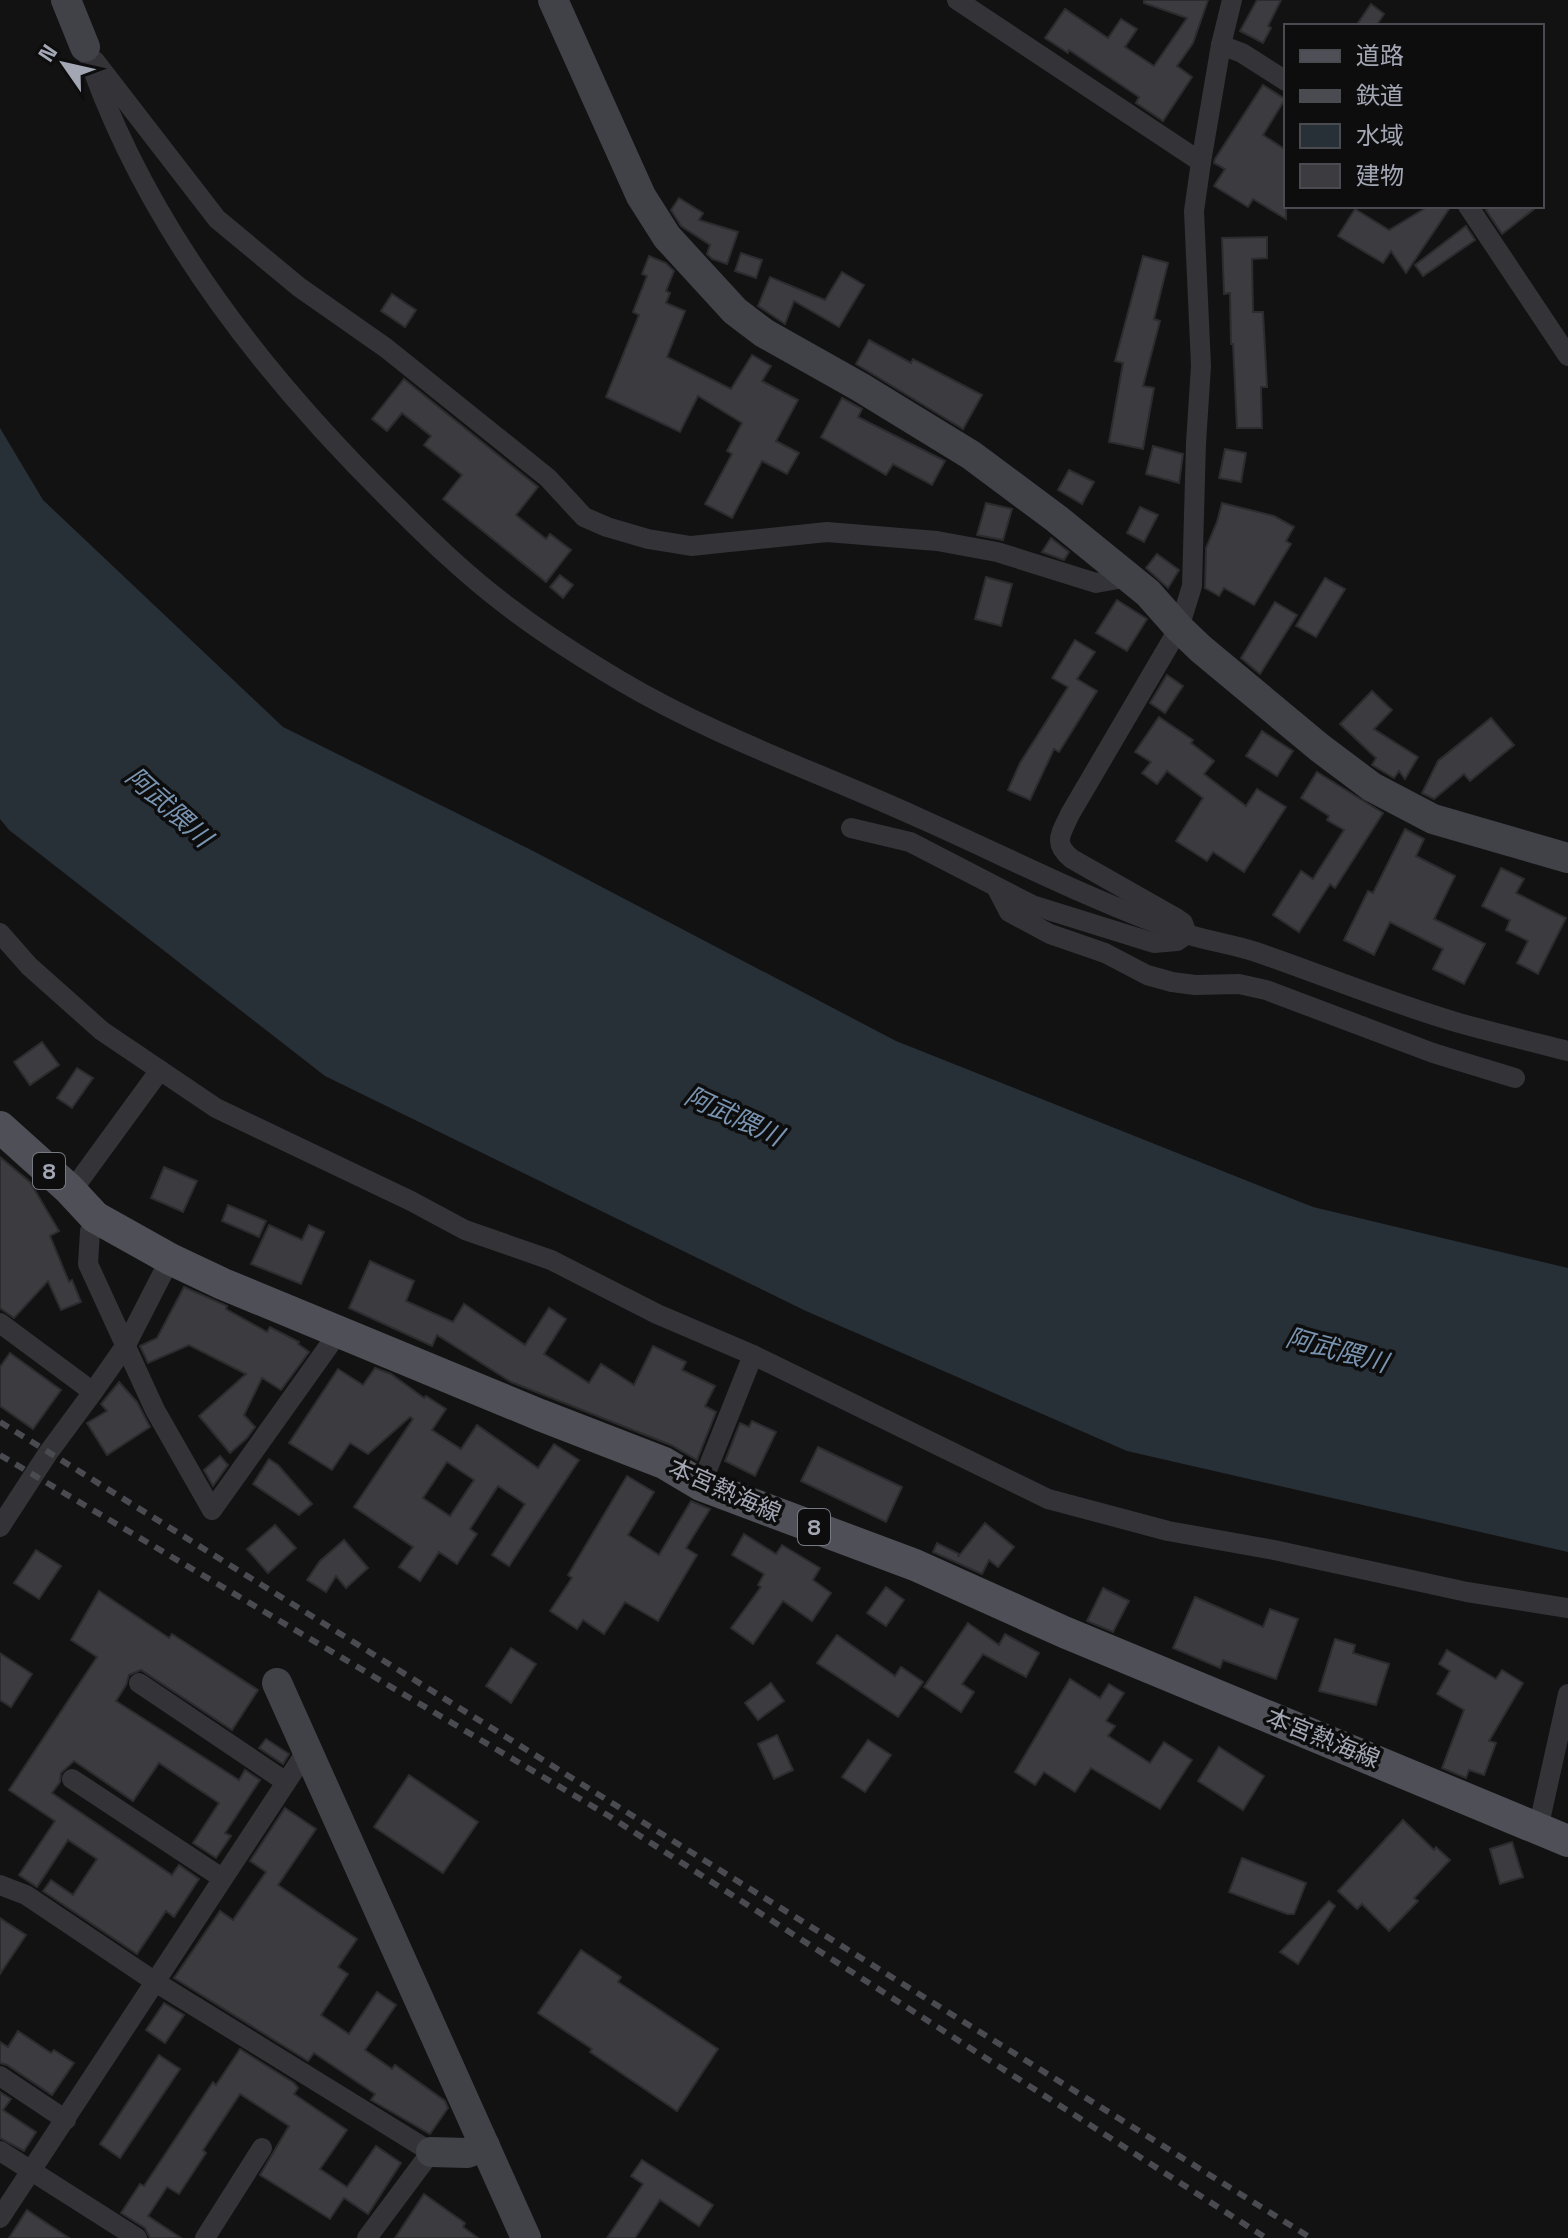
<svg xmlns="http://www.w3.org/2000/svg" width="1568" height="2238" font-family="'Space Grotesk','Noto Sans JP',sans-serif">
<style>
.water{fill:#283037}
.building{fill:#3c3c40;stroke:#2c2c2f;stroke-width:2;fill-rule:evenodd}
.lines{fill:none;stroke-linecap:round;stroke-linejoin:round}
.street{stroke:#333338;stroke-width:20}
.secondary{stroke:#414248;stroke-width:30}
.primary{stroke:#4f5057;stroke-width:32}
.rail{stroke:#4a4b51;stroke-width:6;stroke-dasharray:10 8;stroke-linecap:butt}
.labels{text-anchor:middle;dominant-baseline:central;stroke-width:7;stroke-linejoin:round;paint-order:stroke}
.shield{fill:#0d0d0e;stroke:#767982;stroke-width:2}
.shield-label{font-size:22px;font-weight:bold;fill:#a3a7b4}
.street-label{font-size:24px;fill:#a3a7b4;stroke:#0d0d0e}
.water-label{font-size:26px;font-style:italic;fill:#7994b0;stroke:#0d0d0e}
</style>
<rect width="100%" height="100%" fill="#121213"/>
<path class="water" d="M0,428L43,500L283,727L535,852L896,1041L1313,1207L1568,1268V1552L1127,1451L806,1311L325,1076L9,830L0,819Z"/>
<g class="building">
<path d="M1144,0H1208L1193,43L1177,66L1192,77L1163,121L1136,103L1139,97L1069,50L1068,53L1045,38L1065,9L1108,38L1121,19L1137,29L1125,47L1154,66L1187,18L1144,3Z"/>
<path d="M1257,0H1281L1268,26L1271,28L1263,43L1240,31Z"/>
<path d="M1371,4L1384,14L1376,26H1356Z"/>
<path d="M1263,85L1285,99L1263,135L1286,150V219L1253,199L1248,207L1214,186L1225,169L1214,163L1215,159Z"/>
<path d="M679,198L703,213L699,220L738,232L727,264L712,259L707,254L710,245L681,226L671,210Z"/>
<path d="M1429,206H1451L1406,273L1391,251L1383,263L1338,236L1355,209L1389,230Z"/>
<path d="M1491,206H1538L1502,234L1486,210Z"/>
<path d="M1466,226L1475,240L1423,276L1415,265Z"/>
<path d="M1267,237V258L1252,259L1253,312H1263L1267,387H1261L1262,428H1237L1233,344H1231L1230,293L1224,294L1222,238Z"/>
<path d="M741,253L762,260L756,278L735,271Z"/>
<path d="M649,256L666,263L674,271L666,291L670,293L666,303L685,311L667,357L731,389L752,355L771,366L762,381L798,400L776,441L799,453L787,474L762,461L732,518L705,504L732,454L727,451L742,423L698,396L680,432L606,397L639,315L633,312L647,276L642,274Z"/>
<path d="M1143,256L1168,263L1154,319L1160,321L1143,386L1154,388L1143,449L1109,442L1123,363L1115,361Z"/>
<path d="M842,272L864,285L839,327L794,301L785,324L758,306L770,277L825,300Z"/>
<path d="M392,294L416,310L405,327L381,311Z"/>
<path d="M869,340L911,363L913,359L982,395L963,429L856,364Z"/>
<path d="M404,379L538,487L516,515L546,539L550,534L571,550L546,582L443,499L462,475L424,445L431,436L402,413L387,431L372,419Z"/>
<path d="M842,398L862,409L858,417L945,461L932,485L893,464L886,475L821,437Z"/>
<path d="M1153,446L1183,454L1179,483L1146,474Z"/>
<path d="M1225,449L1246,453L1241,482L1219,478Z"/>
<path d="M1069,470L1094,482L1082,504L1058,490Z"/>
<path d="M986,503L1012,509L1003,540L977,535Z"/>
<path d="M1222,503L1274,516L1294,527L1286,541L1291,544L1254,605L1224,588L1219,596L1205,588L1206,548L1217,522Z"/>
<path d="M1140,507L1158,515L1144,542L1127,533Z"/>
<path d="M1051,538L1069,552L1064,560L1042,552Z"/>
<path d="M1157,554L1179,570L1168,588L1146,568Z"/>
<path d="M560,575L573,585L563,598L550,587Z"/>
<path d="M986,577L1012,584L1001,626L975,619Z"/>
<path d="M1325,578L1345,589L1316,637L1296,626Z"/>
<path d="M1117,600L1147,619L1127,651L1096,633Z"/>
<path d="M1275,602L1297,615L1260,674L1241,658Z"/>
<path d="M1075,640L1095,652L1077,679L1097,691L1059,752L1054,749L1030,800L1008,790L1020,763L1068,687L1052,678Z"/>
<path d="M1167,675L1183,686L1165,713L1150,703Z"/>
<path d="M1372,691L1392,710L1374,729L1418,757L1405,779L1399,771L1394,778L1372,765L1376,758L1340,724Z"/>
<path d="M1159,717L1193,740L1191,743L1214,761L1204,774L1246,806L1257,789L1286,807L1244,872L1213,852L1207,861L1176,841L1203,798L1167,771L1157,784L1142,773L1151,762L1135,752Z"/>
<path d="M1491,718L1514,745L1470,781L1464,774L1434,799L1422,793L1438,761Z"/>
<path d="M1262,731L1293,751L1277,776L1246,756Z"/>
<path d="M1317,772L1383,813L1335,888L1330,884L1299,932L1273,915L1301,871L1313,879L1344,830L1327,820L1329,816L1301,798Z"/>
<path d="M1405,829L1424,839L1416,856L1455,876L1434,919L1485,944L1464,984L1433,969L1443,949L1390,922L1374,955L1344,940L1368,891L1373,893Z"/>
<path d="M1501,868L1524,879L1516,893L1566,918L1538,974L1517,963L1528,941L1506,930L1510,920L1482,906Z"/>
<path d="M42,1042L59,1065L30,1085L14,1062Z"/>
<path d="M77,1068L93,1078L72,1108L57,1098Z"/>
<path d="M0,1157L30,1182L59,1231L50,1236L69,1282L72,1280L81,1302L61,1310L48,1281L14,1318L0,1308Z"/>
<path d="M164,1167L197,1181L183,1212L151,1198Z"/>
<path d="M228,1205L266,1221L259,1237L222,1221Z"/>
<path d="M269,1225L302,1240L309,1225L324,1232L301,1284L251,1264Z"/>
<path d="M370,1261L414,1281L406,1301L453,1322L464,1304L525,1345L549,1308L566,1319L544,1354L589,1383L601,1364L634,1385L653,1346L686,1362L682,1370L715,1386L705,1406L716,1412L697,1460L671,1445L511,1382L437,1335L432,1346L349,1308Z"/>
<path d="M184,1287L227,1306L226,1309L267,1332L270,1327L299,1342L298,1344L309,1352L281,1390L262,1378L244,1415L255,1427L247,1438L230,1453L199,1416L246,1374L189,1345L148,1363L140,1346L157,1338Z"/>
<path d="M10,1353L61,1390L33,1429L0,1406V1367Z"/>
<path d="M375,1368L391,1374L424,1398L426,1396L446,1409L432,1430L461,1449L477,1425L538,1468L554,1444L579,1460L509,1566L492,1555L525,1504L498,1486L470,1529L477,1534L457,1564L439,1552L420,1581L399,1567L413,1547L354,1507L413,1419L410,1417L368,1454L350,1443L332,1470L289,1443L338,1369L363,1385ZM447,1462L474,1480L450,1516L423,1498Z"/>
<path d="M119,1382L137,1402L150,1427L107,1455L87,1423L107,1411L101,1404Z"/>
<path d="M752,1421L776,1432L755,1476L725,1461L740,1423L749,1427Z"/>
<path d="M818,1447L902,1487L886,1522L801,1481Z"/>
<path d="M220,1456L228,1465L213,1486L204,1470Z"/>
<path d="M269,1459L278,1465L312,1504L299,1515L253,1484Z"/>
<path d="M627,1476L654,1492L628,1535L659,1555L691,1501L710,1509L686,1548L697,1555L658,1621L625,1602L604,1634L583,1620L577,1629L550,1611L572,1578L568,1575Z"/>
<path d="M985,1523L1014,1547L998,1567L989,1560L982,1574L933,1552L937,1543L959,1554L958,1557Z"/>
<path d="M275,1525L296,1548L268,1573L247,1549Z"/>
<path d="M744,1534L776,1554L782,1545L820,1568L813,1580L831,1593L812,1621L783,1601L753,1644L731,1628L761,1587L758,1585L764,1574L732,1555Z"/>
<path d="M344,1540L368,1568L346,1588L336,1576L326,1592L307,1580L320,1561Z"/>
<path d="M36,1550L61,1566L39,1599L14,1583Z"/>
<path d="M886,1587L904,1600L886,1626L867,1613Z"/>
<path d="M1103,1588L1129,1601L1113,1632L1087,1621Z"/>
<path d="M99,1591L169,1638L172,1634L258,1690L232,1730L141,1670L129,1675L126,1685L116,1701L239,1780L245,1770L260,1780L225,1833L231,1836L216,1858L193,1843L219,1803L159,1763L133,1801L74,1761L61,1773L60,1782L52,1793L172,1875L179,1865L199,1879L174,1917L166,1911L137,1954L43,1891L51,1880L73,1895L97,1859L68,1840L37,1887L19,1875L55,1821L9,1790L97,1657L71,1640Z"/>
<path d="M1195,1597L1263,1627L1270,1609L1298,1619L1276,1679L1223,1660L1220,1668L1173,1648Z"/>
<path d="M968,1623L999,1645L1005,1634L1039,1653L1026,1677L983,1654L962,1684L974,1692L961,1712L924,1687Z"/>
<path d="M837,1635L895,1676L901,1667L923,1682L898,1717L817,1663Z"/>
<path d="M1335,1639L1355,1645L1353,1653L1389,1664L1376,1705L1319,1691Z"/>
<path d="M511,1648L536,1664L511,1703L486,1686Z"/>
<path d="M1447,1650L1496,1679L1502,1670L1523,1683L1489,1741L1496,1743L1484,1775L1469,1770L1466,1778L1442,1768L1464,1710L1437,1694L1450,1671L1439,1664Z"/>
<path d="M0,1653L32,1674L11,1707L0,1700Z"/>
<path d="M1070,1679L1100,1698L1109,1684L1124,1693L1106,1721L1115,1726L1108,1736L1150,1763L1164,1742L1192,1760L1160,1809L1091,1768L1075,1792L1044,1772L1035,1785L1015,1772Z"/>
<path d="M771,1683L784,1701L758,1720L745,1703Z"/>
<path d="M777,1735L793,1770L774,1779L758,1744Z"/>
<path d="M266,1739L289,1754L283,1764L259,1748Z"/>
<path d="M868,1740L891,1755L865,1792L842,1777Z"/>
<path d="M1219,1747L1264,1776L1243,1810L1198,1781Z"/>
<path d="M409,1775L478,1822L443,1873L374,1827Z"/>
<path d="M285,1808L316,1829L278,1885L357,1939L338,1967L348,1974L321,2015L349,2034L377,1992L396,2005L365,2050L392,2069L395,2065L445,2101L448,2108L430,2134L371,2100L375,2094L314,2053L308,2061L174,1978L220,1911L233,1920L266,1872L250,1861Z"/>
<path d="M1403,1820L1434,1850L1436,1847L1450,1860L1414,1898L1418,1901L1389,1931L1362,1904L1357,1909L1338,1891Z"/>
<path d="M1512,1842L1523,1877L1500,1884L1490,1849Z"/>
<path d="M1242,1858L1306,1883L1294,1914H1287L1229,1892Z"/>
<path d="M1329,1901L1335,1906L1298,1964L1280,1952Z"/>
<path d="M0,1918L26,1935L0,1974Z"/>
<path d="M581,1950L621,1977L618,1982L718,2049L677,2111L590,2052L592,2049L538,2013Z"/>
<path d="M164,2003L184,2015L165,2043L146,2030Z"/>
<path d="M18,2031L51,2053L54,2050L74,2063L52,2095L7,2065L0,2063V2042L8,2047Z"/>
<path d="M240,2049L294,2083L298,2088L294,2094L347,2130L320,2169L347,2187L376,2146L401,2163L368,2214L344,2198L330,2219L260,2175L289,2126L240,2094L203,2150L206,2153L179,2194L167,2187L148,2216L181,2238H150L145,2228L121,2213L140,2184L144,2186L213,2082L216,2085Z"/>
<path d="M159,2055L180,2069L120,2158L100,2144Z"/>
<path d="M0,2092L11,2099L3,2110L36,2132L24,2151L0,2138Z"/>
<path d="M642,2160L713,2205L699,2226L660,2200L635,2238H607L643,2184L631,2176Z"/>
<path d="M424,2194L465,2223L463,2227L478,2238H395Z"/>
<path d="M27,2210L69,2238H9Z"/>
</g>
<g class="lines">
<g class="street">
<path d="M1221,45L1242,53L1286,81"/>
<path d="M85,47C142,221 262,374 391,501C429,539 467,576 510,608C544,634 582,658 619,680C713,736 818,772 917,817C1005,856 1092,901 1183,933C1207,941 1232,944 1256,952C1323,975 1390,1003 1459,1023C1495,1033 1532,1042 1568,1051"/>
<path d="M95,61L217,219L299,287L386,348L548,478L584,517L607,527L648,539L691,546L827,532L937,541L997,552L1096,583L1118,579L1122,571"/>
<path d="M1201,162L1221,45L1232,0"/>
<path d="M1468,206L1568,356"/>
<path d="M851,828L910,842L1032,905L1154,943L1177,941L1187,934L1183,923L1176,918L1072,859C1052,843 1061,834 1070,814L1179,628L1192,586L1196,443L1201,366L1194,211L1201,162L957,0"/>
<path d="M996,887L1009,912L1050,934L1105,953L1147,975L1172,982L1195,985L1239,984L1266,990L1433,1053L1515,1078"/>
<path d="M0,933L29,966L102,1031L216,1108L411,1201L465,1230L551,1260L657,1314L753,1355L1048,1499L1168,1531L1274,1550L1467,1592L1568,1608"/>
<path d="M71,1192L160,1070"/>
<path d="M95,1217L90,1231L88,1264L155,1410L212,1510L338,1333"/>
<path d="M0,1323L93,1392L48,1453L0,1527"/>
<path d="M93,1392L126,1345L170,1259"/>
<path d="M701,1485L753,1355"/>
<path d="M139,1683L286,1782"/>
<path d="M72,1779L222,1878"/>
<path d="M1538,1829L1568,1694"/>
<path d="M0,1885L26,1895L157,1983L431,2152L367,2238"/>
<path d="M0,2076L66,2120"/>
<path d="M0,2151L137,2238"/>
<path d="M0,2218L308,1749"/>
<path d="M205,2238L262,2148"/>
</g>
<g class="secondary">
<path d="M66,0L85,47"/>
<path d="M553,0L641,196L667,237L735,311L764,333L860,387L971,455L1057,519L1148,593L1179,628L1201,649L1320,748L1372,787L1433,819L1568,858"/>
<path d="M277,1683L526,2238"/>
<path d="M431,2152L467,2153L485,2146"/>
</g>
<path class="primary" d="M0,1127L69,1189L95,1217L170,1259L223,1284L540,1415L664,1463L701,1485L915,1565L1064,1632L1568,1841"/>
<g class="rail">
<path d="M0,1422L1311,2238"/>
<path d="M0,1455L609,1816L1266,2238"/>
</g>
</g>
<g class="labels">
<g class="shield">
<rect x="33" y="1153" width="32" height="36" rx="6"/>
<rect x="798" y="1509" width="32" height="36" rx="6"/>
</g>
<g class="shield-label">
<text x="49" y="1171">8</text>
<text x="814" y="1527">8</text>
</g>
<g class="street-label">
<text transform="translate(725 1490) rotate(24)">本宮熱海線</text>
<text transform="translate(1323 1738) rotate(22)">本宮熱海線</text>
</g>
<g class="water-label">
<text transform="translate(169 807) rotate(42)">阿武隈川</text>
<text transform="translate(734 1116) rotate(25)">阿武隈川</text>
<text transform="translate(1337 1350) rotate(15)">阿武隈川</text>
</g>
</g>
<rect x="1284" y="24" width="260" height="184" fill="#0d0d0e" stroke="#494b50" stroke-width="2"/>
<rect x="1300" y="50" width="40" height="12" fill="#4f5057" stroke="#494b50" stroke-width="2"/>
<text x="1356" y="64" font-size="24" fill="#a3a7b4">道路</text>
<rect x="1300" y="90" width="40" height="12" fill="#4a4b51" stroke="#494b50" stroke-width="2"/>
<text x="1356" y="104" font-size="24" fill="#a3a7b4">鉄道</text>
<rect x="1300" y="124" width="40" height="24" fill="#283037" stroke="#494b50" stroke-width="2"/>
<text x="1356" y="144" font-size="24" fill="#a3a7b4">水域</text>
<rect x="1300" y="164" width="40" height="24" fill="#3c3c40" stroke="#494b50" stroke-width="2"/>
<text x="1356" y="184" font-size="24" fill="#a3a7b4">建物</text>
<g transform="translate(64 64) rotate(304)" stroke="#0d0d0e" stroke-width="6" paint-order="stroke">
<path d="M0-6L14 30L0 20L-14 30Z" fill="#a3a7b4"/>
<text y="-12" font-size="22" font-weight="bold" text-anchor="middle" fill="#a3a7b4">N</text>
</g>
</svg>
